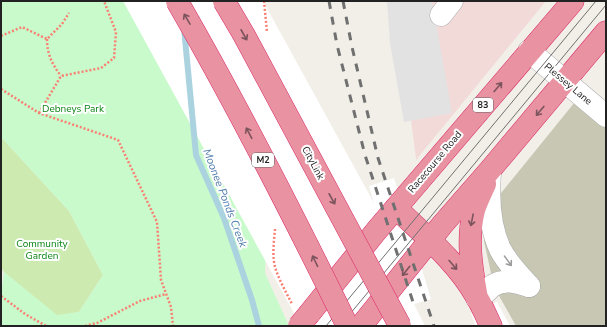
<svg xmlns="http://www.w3.org/2000/svg" width="607" height="327" font-family="'Nunito Sans',sans-serif">
<style>
.commercial{fill:#f2dad9}
.construction{fill:#c7c7b4}
.grass{fill:#cdebb0}
.park{fill:#c8facc}
.parking{fill:#e2e2e2}
.pier{fill:#fff}
.lines{fill:none;stroke-linecap:round;stroke-linejoin:round}
.stream{stroke:#aad3df;stroke-width:6}
.minor-casing{stroke:#a9a9a9;stroke-width:23}
.highway-casing{stroke:#dc2a67;stroke-width:23}
.path{stroke:#fa8072;stroke-width:2.5;stroke-dasharray:2 2;stroke-linecap:butt}
.minor{stroke:#fff;stroke-width:22}
.highway{stroke:#e892a2;stroke-width:22}
.tram{stroke:#707070;stroke-width:1}
.rail{stroke:#707070;stroke-width:3;stroke-dasharray:8 8;stroke-linecap:butt}
.highway-bridge-casing{stroke:#dc2a67;stroke-width:23;stroke-linecap:butt}
.highway-bridge{stroke:#e892a2;stroke-width:22}
.oneway{stroke:#7b545c}
.oneway2{stroke:#9c9c9c}
.labels{text-anchor:middle;dominant-baseline:central;stroke-width:4;stroke-linejoin:round;paint-order:stroke}
.shield{fill:#fff;stroke:#646464;stroke-width:1}
.shield-label{font-size:9px;font-weight:bold;fill:#222}
.street-label{font-size:10px;fill:#222;stroke:#fff}
.park-label{font-size:10px;fill:#0c8416;stroke:#fff}
.water-label{font-size:11px;font-style:italic;fill:#4a7aab;stroke:#fff}
</style>
<rect width="100%" height="100%" fill="#f2efe9"/>
<path class="commercial" d="M396,1H546L416,160V159Z"/>
<path class="construction" d="M579,97L606,119V326H516L494,287L484,241L497,198Z"/>
<path class="grass" d="M1,137L69,211L103,275L79,312L57,316L4,272L1,268Z"/>
<path class="park" d="M1,1H260L270,141L265,273L289,326H4L1,323V295L4,272L57,315L79,312L103,275L69,211L1,137Z"/>
<path class="parking" d="M387,1H432L452,113L404,122L390,43Z"/>
<g class="pier">
<path d="M123,1H263L374,203L369,186L394,178L431,299L414,304L425,326H338L368,308L336,326H301Z"/>
<path d="M497,302L510,326H476L471,314Z"/>
</g>
<g class="lines">
<path class="stream" d="M184,28L196,155L224,218L252,300L259,326"/>
<defs>
<g id="minor">
<path d="M441,15L452,1"/>
<path d="M529,51L606,116"/>
<path d="M490,173C488,199 489,225 500,249C507,263 519,275 529,286"/>
<path d="M477,298C485,294 487,291 492,286C504,278 517,282 529,286"/>
</g>
<g id="highway">
<path d="M396,208C424,235 457,262 476,296C482,305 486,316 491,326"/>
<path d="M476,293C471,265 467,238 474,210C477,201 481,193 485,184"/>
<path d="M309,314L377,230L573,1"/>
<path d="M361,326L442,225L490,170L606,32"/>
</g>
</defs>
<use href="#minor" class="minor-casing"/>
<use href="#highway" class="highway-casing"/>
<g class="path">
<path d="M264,1L267,32"/>
<path d="M1,36L22,27L47,39L62,24L69,13"/>
<path d="M47,39C47,54 52,64 61,76"/>
<path d="M1,89L39,113L118,140L157,222L161,280L171,307L173,326"/>
<path d="M39,113L61,76L101,68L114,58L116,32L104,1"/>
<path d="M275,229C274,241 272,255 275,267C279,280 286,292 292,304"/>
<path d="M1,296L25,314L46,326"/>
<path d="M85,326L97,323L140,301L166,294"/>
</g>
<use href="#minor" class="minor"/>
<use href="#highway" class="highway"/>
<g class="tram">
<path d="M326,326L596,1"/>
<path d="M340,326L606,5"/>
</g>
<g class="rail">
<path d="M329,1L337,45L365,155L413,302"/>
<path d="M343,1L352,47L378,158L434,326"/>
</g>
<defs>
<g id="highway-bridge">
<path d="M177,1C237,105 292,213 345,321"/>
<path d="M224,1L244,35L400,326"/>
<path d="M299,326L309,314"/>
</g>
</defs>
<use href="#highway-bridge" class="highway-bridge-casing"/>
<use href="#highway-bridge" class="highway-bridge"/>
</g>
<defs><path id="oneway-shaft" d="M-6 0H5M1.5-3L5.5 0L1.5 3" fill="none" stroke-width="1.6" stroke-linecap="round" stroke-linejoin="round"/></defs>
<g class="oneway">
<use href="#oneway-shaft" transform="translate(187 19) rotate(-120)"/>
<use href="#oneway-shaft" transform="translate(244 35) rotate(61)"/>
<use href="#oneway-shaft" transform="translate(498 87) rotate(-50)"/>
<use href="#oneway-shaft" transform="translate(540 111) rotate(130)"/>
<use href="#oneway-shaft" transform="translate(249 133) rotate(-118)"/>
<use href="#oneway-shaft" transform="translate(332 199) rotate(61)"/>
<use href="#oneway-shaft" transform="translate(472 220) rotate(101)"/>
<use href="#oneway-shaft" transform="translate(315 261) rotate(-116)"/>
<use href="#oneway-shaft" transform="translate(453 265) rotate(49)"/>
<use href="#oneway-shaft" transform="translate(406 271) rotate(129)"/>
</g>
<use class="oneway2" href="#oneway-shaft" transform="translate(508 261) rotate(54)"/>
<g class="labels">
<g class="shield">
<rect x="473" y="98" width="20" height="14" rx="3"/>
<rect x="252" y="153" width="22" height="14" rx="3"/>
</g>
<g class="shield-label">
<text x="483" y="105">83</text>
<text x="263" y="160">M2</text>
</g>
<g class="street-label">
<text transform="translate(568 84) rotate(40)">Plessey Lane</text>
<text transform="translate(435 162) rotate(-50)">Racecourse Road</text>
<text transform="translate(313 163) rotate(62)">CityLink</text>
</g>
<g class="park-label">
<text x="73" y="109">Debneys Park</text>
<text x="42" y="244">Community<tspan x="42" dy="12">Garden</tspan></text>
</g>
<g class="water-label">
<text transform="translate(225 198) rotate(69)">Moonee Ponds Creek</text>
</g>
</g>
<rect width="607" height="327" fill="none" stroke="#222222" stroke-width="4"/>
</svg>
